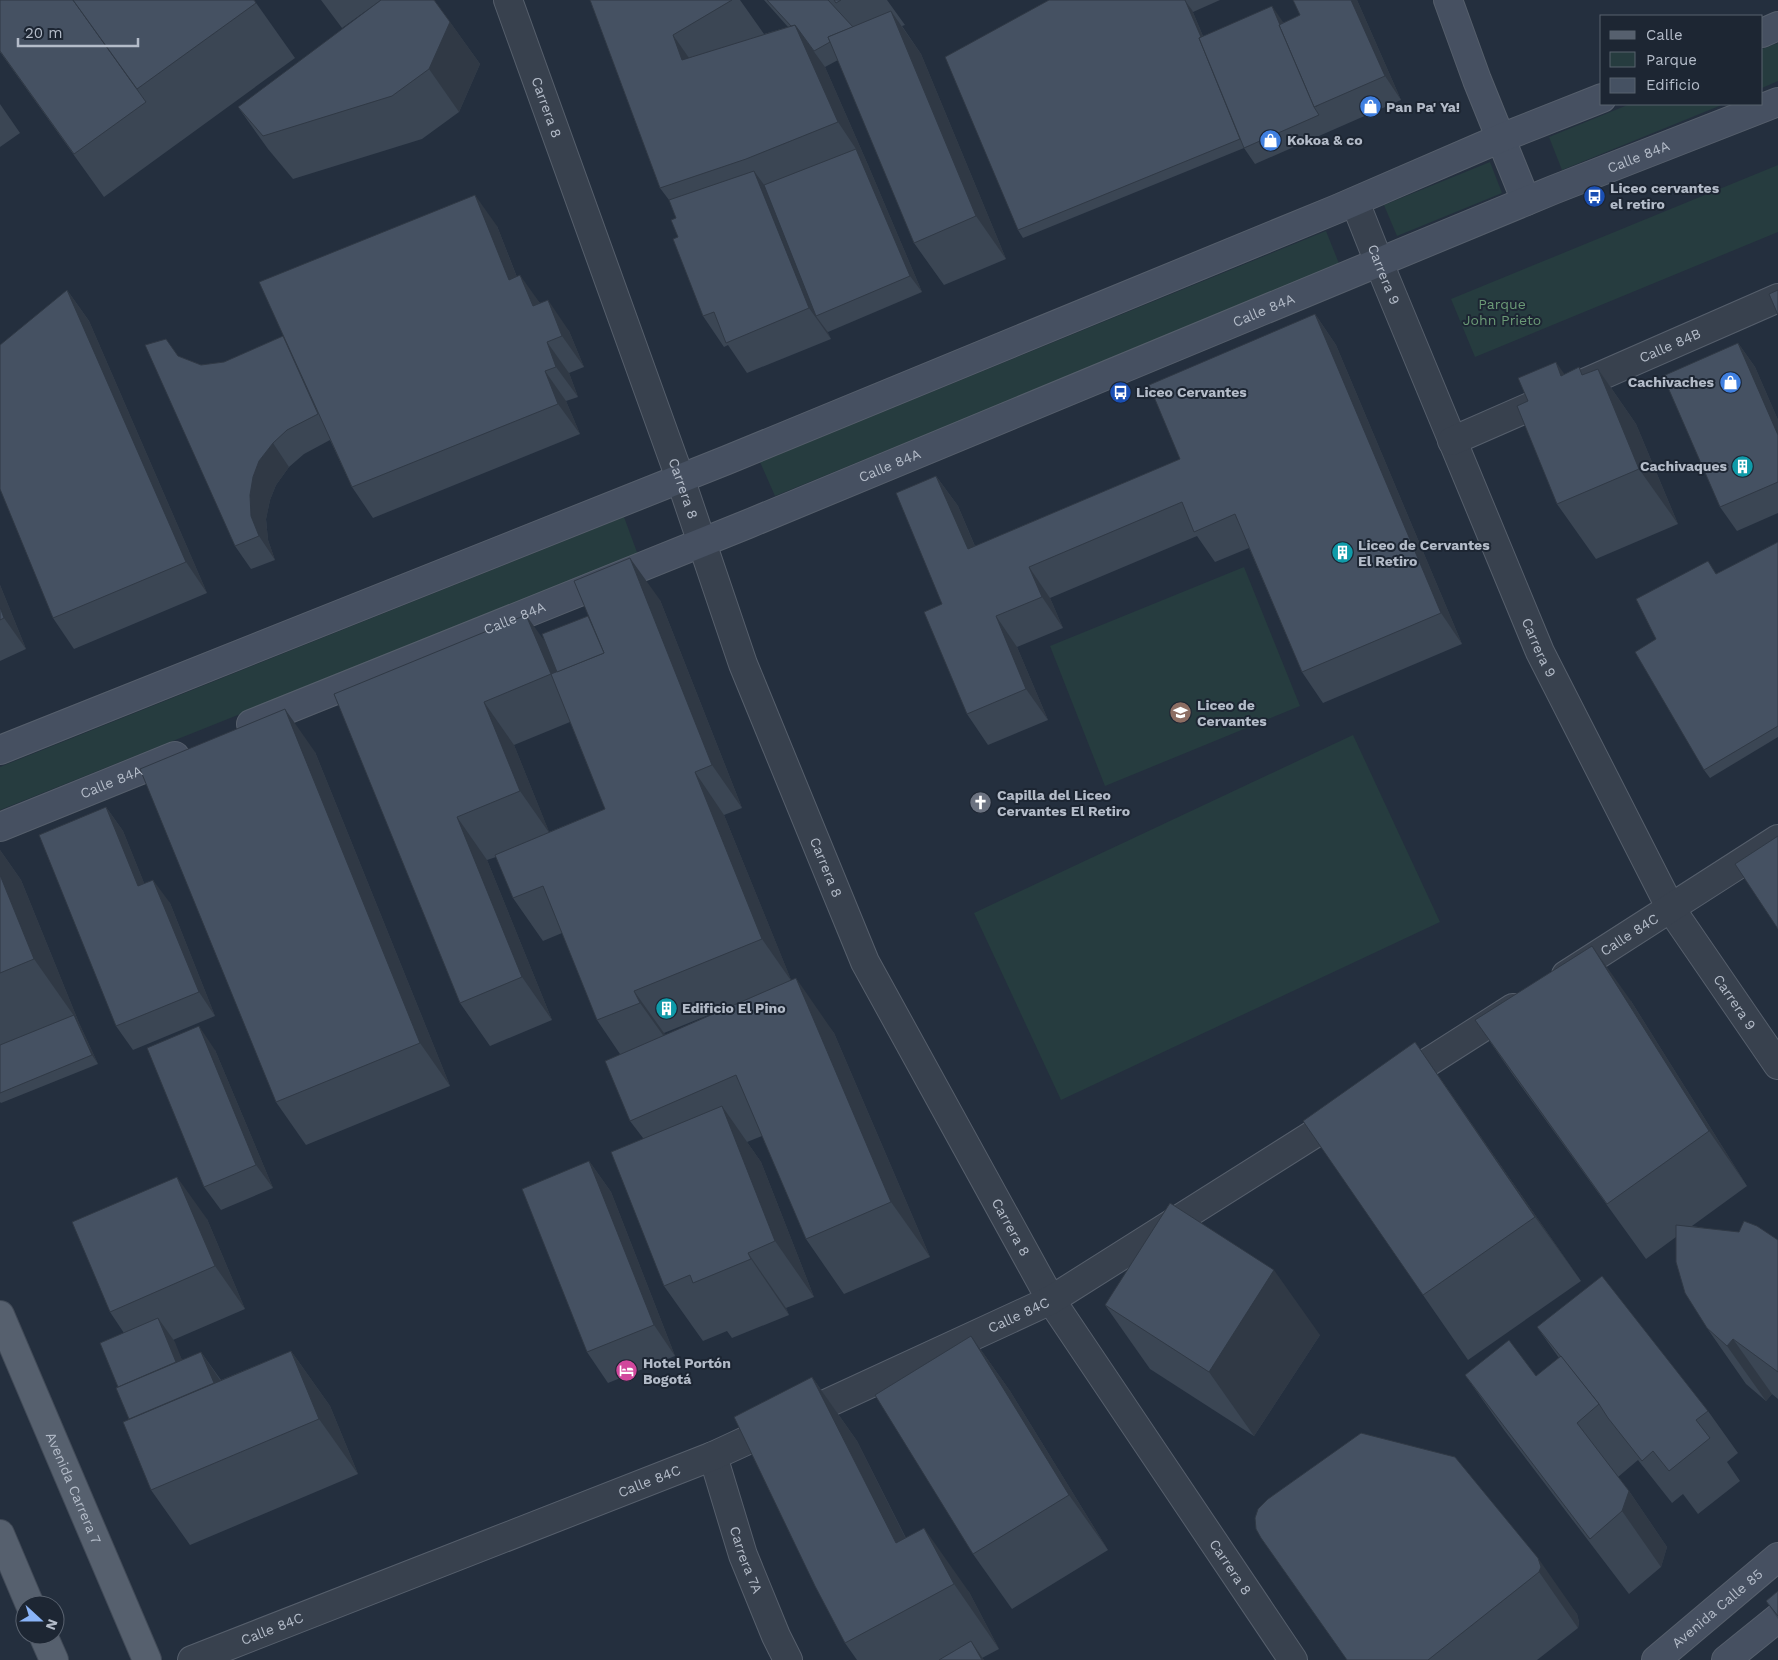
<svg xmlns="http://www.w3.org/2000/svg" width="1778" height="1660" font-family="'Work Sans',sans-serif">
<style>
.green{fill:#263c3f}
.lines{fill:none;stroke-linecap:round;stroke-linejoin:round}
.street-casing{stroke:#565f6c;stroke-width:30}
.secondary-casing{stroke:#565f6c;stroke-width:30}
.primary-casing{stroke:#414a57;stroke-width:30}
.street{stroke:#38414e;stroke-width:28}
.secondary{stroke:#465061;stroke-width:28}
.primary{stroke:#56606e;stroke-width:28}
.wall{fill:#3b4654;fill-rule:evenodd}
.shaded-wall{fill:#303945}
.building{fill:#455162;stroke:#303945}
.labels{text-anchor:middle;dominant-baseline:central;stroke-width:4;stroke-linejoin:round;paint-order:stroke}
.street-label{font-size:14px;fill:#b4bcc9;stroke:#1d2633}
.poi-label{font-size:14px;font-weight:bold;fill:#b4bcc9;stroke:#1d2633;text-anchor:start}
.park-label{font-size:14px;fill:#6b9a76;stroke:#1d2633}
</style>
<rect width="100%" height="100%" fill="#242f3e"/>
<g class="green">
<path d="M1778,43V81L1762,88V49Z"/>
<path d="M1630,104H1724L1562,170L1549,137Z"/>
<path d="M1490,162L1502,193L1397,236L1384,205Z"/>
<path d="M1778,165V232L1475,357L1451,299Z"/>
<path d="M1326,231L1340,266L775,496L760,462Z"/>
<path d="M624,517L638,555L0,810V767Z"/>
<path d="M1244,567L1300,706L1105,786L1050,646Z"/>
<path d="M1353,735L1440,922L1061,1100L974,913Z"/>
</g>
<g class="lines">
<defs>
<g id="street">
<path id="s1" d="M508,0L680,478L743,664L865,962L1051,1300L1293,1660"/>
<path id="s2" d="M1355,202L1386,280L1540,652L1671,909L1778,1065"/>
<path id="s3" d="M1452,441L1778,298"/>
<path id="s4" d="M1566,975L1778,839"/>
<path d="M1397,1082L1513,1008"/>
<path id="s5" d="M713,1456L743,1555L776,1636L788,1660"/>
<path id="s6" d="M192,1660L713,1456L1051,1300L1344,1115"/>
</g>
<g id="secondary">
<path d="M1448,0L1477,80L1526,201"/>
<path d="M1762,33L1778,26"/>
<path id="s7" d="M251,724L748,524L1553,190L1778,102"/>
<path d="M0,750L727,460L1337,209L1501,138L1602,98"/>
<path id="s8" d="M0,827L175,756"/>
<path id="s9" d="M1656,1660L1778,1557"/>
<path d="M1726,1660L1778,1618"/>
</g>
<g id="primary">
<path id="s10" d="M0,1315L147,1660"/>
<path d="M0,1534L30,1605"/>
<path d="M43,1635L54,1660"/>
</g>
</defs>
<use href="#street" class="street-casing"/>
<use href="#secondary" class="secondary-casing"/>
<use href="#primary" class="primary-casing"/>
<use href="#street" class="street"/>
<use href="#secondary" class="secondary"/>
<use href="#primary" class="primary"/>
</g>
<g class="wall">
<path d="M0,0H254L295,58L104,197L0,52Z"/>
<path d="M321,0H381L342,28Z"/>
<path d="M434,0L480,64L459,112L422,139L293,179L268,149L238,107Z"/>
<path d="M590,0H740L764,34L788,27L764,0H887L905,25L902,26L921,54L1006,259L944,285L914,243L838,60L825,67L868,165L922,292L828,332L827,331L831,339L747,373L728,345L724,347L703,316L678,237L676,218L669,200L660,188Z"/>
<path d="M1049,0H1220L1193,12L1192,10L1203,36L1283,22L1284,23L1300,15L1293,0H1357L1401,100L1255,164L1244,148L1023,238L1018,230Z"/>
<path d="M0,104L20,133L0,147Z"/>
<path d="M497,226L517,277L540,303L569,331L584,367L569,373L578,397L566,401L580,434L373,518L352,487L330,440L304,454L289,467L276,485L270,500L266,519L268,540L275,560L251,569L235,546L178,356L201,365L224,362L283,336Z"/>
<path d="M67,290L89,321L207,593L74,649L53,618Z"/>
<path d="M1315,314L1336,345L1462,644L1323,703L1302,672L1249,548L1215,562L1197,536L1050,598L1063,628L1017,647L1048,720L988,745L967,714L942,604L936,476L958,506L975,546L1180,459Z"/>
<path d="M1738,343L1755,367L1778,420V513L1737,531L1720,507Z"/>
<path d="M1598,369L1636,424L1678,524L1596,559L1557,504L1528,401L1564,374L1584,375Z"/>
<path d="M1778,542V737L1710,778L1704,770L1656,639L1716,574Z"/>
<path d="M0,585L26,649L0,661Z"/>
<path d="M660,600L742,808L724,815L791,980L834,1033L930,1257L844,1294L806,1239L762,1136L747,1142L761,1162L814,1297L786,1308L789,1315L732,1338L727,1331L703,1341L664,1286L643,1138L630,1121L620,1054L597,1020L562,933L543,941L513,898L496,857L487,860L552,1020L490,1046L460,1003L334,694L545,642ZM570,722L605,809L549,832L514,745ZM721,1010L665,1035L664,1033Z"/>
<path d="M315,752L450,1086L306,1145L276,1102Z"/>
<path d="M106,807L123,831L144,883L170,903L215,1016L133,1050L116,1026Z"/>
<path d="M0,850L21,880L79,1023L98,1064L1,1103L0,1102Z"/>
<path d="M1631,1001L1747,1186L1692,1226L1778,1240V1399L1772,1394L1766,1401L1746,1384L1707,1328L1676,1237L1646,1259L1513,1075L1475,1020Z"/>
<path d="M1415,1042L1581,1281L1468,1360L1423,1295Z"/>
<path d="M215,1050L273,1188L221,1210L204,1187Z"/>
<path d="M589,1161L611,1192L675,1356L608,1383L587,1352Z"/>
<path d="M207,1219L245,1309L173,1340L182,1360L201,1352L221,1380L291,1351L330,1406L358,1474L190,1545L151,1490L129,1419L118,1387L124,1333L110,1312Z"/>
<path d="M1105,1305L1320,1335L1254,1436L1150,1369Z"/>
<path d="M1537,1327L1708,1411L1738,1453L1727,1462L1740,1481L1698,1514L1683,1494L1672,1503L1638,1460L1618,1477L1629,1491L1667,1547L1661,1567L1629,1594L1504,1430L1465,1375L1536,1376L1559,1358Z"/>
<path d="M971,1336L1010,1391L1108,1550L1012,1609L973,1554Z"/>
<path d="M812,1377L857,1441L906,1538L969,1592L999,1649L982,1658L984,1660H857L845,1643Z"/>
<path d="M1455,1457L1577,1614L1579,1622L1578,1628L1537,1660H1347Z"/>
<path d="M1778,1591V1619L1766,1601Z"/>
</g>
<g class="shaded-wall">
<path d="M1351,0H1357L1401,100L1385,76Z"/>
<path d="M1186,2L1192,10L1249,147L1243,138Z"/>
<path d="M1272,6L1283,22L1319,105L1316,107Z"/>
<path d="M891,11L921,54L1006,259L976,216Z"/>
<path d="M450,22L480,64L459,112L429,69Z"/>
<path d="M795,25L825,67L868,165L922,292L910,276L856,149L838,122Z"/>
<path d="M673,35L703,78L682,60Z"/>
<path d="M754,171L776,201L816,316L827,331L831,339L809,308Z"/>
<path d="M475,195L497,226L530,311L509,280Z"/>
<path d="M520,275L542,306H533Z"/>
<path d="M67,290L89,321L207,593L186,562Z"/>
<path d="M548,300L569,331L584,367L562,336Z"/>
<path d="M1315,314L1336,345L1462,644L1441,613Z"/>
<path d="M547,342L569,373L578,397L556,367Z"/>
<path d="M1738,343L1755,367L1778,420V435Z"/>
<path d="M1556,362L1594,417L1561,376Z"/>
<path d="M1598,369L1636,424L1678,524L1639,469Z"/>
<path d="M545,371L566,401L580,434L558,404Z"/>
<path d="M273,443L289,467L276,485L270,500L266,519L268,540L275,560L259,536L251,516L250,495L253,477L259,461Z"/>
<path d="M936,476L958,506L989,580L968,549Z"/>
<path d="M630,558L660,600L742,808L712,765Z"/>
<path d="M1029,567L1050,598L1063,628L1042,597Z"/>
<path d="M0,585L26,649L4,618L0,607Z"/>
<path d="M526,615L556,657L573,699L551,674Z"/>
<path d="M996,616L1017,647L1048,720L1026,689Z"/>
<path d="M484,702L514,745L550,834L520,791Z"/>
<path d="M285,709L315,752L450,1086L420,1043Z"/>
<path d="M695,772L724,815L792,982L762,939Z"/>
<path d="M106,807L123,831L155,910L138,886Z"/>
<path d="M457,817L487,860L552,1020L522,977Z"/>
<path d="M0,850L21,880L79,1023L34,959L0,875Z"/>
<path d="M153,880L170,903L215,1016L199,992Z"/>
<path d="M1592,946L1631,1001L1747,1186L1709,1131Z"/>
<path d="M796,978L834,1033L930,1257L891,1202Z"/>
<path d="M634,991L664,1033L670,1045L640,1003Z"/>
<path d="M74,1015L79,1023L98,1064L92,1055Z"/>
<path d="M199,1026L215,1050L273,1188L256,1165Z"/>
<path d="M1415,1042L1460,1107L1581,1281L1535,1217Z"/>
<path d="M722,1106L761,1162L814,1297L775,1241Z"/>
<path d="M589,1161L611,1192L675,1356L654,1325Z"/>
<path d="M177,1177L207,1219L245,1309L215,1266Z"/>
<path d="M748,1253L786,1308L789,1315L751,1259Z"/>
<path d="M1274,1270L1320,1335L1254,1436L1209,1372Z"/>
<path d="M158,1318L175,1342L195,1394L179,1370Z"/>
<path d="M971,1336L1010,1391L1108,1550L1069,1495Z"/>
<path d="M1733,1339L1772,1394L1766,1401L1727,1346Z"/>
<path d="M291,1351L330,1406L358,1474L319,1419Z"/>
<path d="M201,1352L222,1383L225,1410Z"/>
<path d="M812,1377L857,1441L934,1595L896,1543Z"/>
<path d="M1629,1491L1667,1547L1661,1567L1622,1511Z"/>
<path d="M924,1528L969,1592L999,1649L954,1584Z"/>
<path d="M1538,1558L1577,1614L1579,1622L1578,1628L1539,1572Z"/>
<path d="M971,1641L984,1660H982Z"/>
</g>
<g class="building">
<path d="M0,0H73L146,102L74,154L0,51Z"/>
<path d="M73,0H254L256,3L137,89Z"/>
<path d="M381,0H434L450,22L429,69L392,96L263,136L238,107Z"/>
<path d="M590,0H732L673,35L682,60L795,25L838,122L746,159L660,188Z"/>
<path d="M767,0H828L853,27L828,37L830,42L814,51L795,25L791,26Z"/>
<path d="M834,0H841L836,3Z"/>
<path d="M1049,0H1185L1201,37L1199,38L1240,139L1018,230L945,57Z"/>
<path d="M1293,0H1351L1385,76L1314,107L1279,25L1300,15Z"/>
<path d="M1272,6L1280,25H1279L1314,107L1319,115L1244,148L1199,38Z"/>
<path d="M891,11L976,216L914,243L828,37Z"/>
<path d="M856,149L910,276L816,316L764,185Z"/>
<path d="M754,171L809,308L726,343L714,312L703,316L673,239L678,237L671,220L676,218L669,200Z"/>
<path d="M475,195L509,280L520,275L533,306L548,300L562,336L547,342L556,367L545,371L558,404L352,487L259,282Z"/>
<path d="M67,290L186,562L53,618L0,489V345Z"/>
<path d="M1778,290V315L1769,294Z"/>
<path d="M1315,314L1441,613L1302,672L1235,514L1194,532L1182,502L1029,567L1042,597L996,616L1026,689L967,714L924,612L942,604L896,493L936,476L968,549L1180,459L1149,385Z"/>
<path d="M283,336L318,414L287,430L273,443L259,461L253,477L250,495L251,516L259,536L235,546L145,345L166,339L178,356L201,365L224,362Z"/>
<path d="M1738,343L1778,435V482L1720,507L1663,376Z"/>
<path d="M1556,362L1561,376L1579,367L1582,375L1598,369L1639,469L1557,504L1517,406L1528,401L1518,378Z"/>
<path d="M1778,542V726L1704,770L1635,652L1656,639L1636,599L1708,561L1716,574Z"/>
<path d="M630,558L712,765L695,772L762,939L634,991L640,1003L597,1020L543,886L513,898L495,855L605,809L551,674L604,653L574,581Z"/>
<path d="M0,607L4,618L0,620Z"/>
<path d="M526,615L551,674L484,702L520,791L457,817L522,977L460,1003L334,694Z"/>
<path d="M588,616L604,653L557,672L542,634Z"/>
<path d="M285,709L420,1043L276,1102L140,769Z"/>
<path d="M106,807L138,886L153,880L199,992L116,1026L39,835Z"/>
<path d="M1778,836V929L1735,864Z"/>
<path d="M0,875L34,959L0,973Z"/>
<path d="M1592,946L1709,1131L1607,1204L1475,1020Z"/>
<path d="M796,978L891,1202L806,1239L736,1075L630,1121L605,1061Z"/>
<path d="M74,1015L92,1055L0,1093V1045Z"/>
<path d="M199,1026L256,1165L204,1187L147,1048Z"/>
<path d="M1415,1042L1535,1217L1423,1295L1303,1121Z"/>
<path d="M722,1106L775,1241L748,1253L751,1259L693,1283L690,1275L664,1286L611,1152Z"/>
<path d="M589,1161L654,1325L587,1352L522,1189Z"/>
<path d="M177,1177L215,1266L110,1312L72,1222Z"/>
<path d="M1170,1203L1274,1270L1209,1372L1105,1305Z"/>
<path d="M1744,1221L1757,1226L1778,1240V1372L1733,1339L1727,1346L1707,1328L1685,1293L1676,1262V1225L1739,1232Z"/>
<path d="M1602,1276L1708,1411L1696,1420L1710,1438L1669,1471L1653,1451L1642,1461L1608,1418L1599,1404L1537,1327Z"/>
<path d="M158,1318L176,1362L118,1387L100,1343Z"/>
<path d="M971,1336L1069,1495L973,1554L875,1395Z"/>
<path d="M1509,1340L1536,1376L1561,1356L1599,1404L1577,1423L1629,1491L1622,1511L1590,1539L1465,1375Z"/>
<path d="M291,1351L319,1419L151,1490L123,1422Z"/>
<path d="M201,1352L214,1383L129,1419L116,1388Z"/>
<path d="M812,1377L896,1543L924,1528L954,1584L845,1643L815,1586L734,1417Z"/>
<path d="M1361,1433L1455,1457L1538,1558L1541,1567L1539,1572L1428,1660H1347L1261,1538L1256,1529L1255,1518L1258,1509L1268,1499Z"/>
<path d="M1778,1591V1616L1766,1601Z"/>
<path d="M971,1641L982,1660H939Z"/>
</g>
<defs>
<symbol id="shop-disc" viewBox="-11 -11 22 22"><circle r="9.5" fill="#3f7fe0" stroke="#1d2633"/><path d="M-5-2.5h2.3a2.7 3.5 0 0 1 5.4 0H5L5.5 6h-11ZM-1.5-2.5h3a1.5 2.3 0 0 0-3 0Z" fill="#fff"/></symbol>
<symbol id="bus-disc" viewBox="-11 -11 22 22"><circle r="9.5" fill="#1a4fb4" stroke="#1d2633"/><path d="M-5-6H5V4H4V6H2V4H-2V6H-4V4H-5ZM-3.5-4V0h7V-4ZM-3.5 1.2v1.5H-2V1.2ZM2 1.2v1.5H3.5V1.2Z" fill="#fff"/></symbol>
<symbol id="building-disc" viewBox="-11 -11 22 22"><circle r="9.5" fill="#0f9aa8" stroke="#1d2633"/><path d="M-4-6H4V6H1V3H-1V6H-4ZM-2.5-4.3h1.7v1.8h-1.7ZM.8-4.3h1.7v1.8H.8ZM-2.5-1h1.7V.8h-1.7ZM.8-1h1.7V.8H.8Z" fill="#fff"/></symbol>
<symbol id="school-disc" viewBox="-11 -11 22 22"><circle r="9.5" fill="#8d6e63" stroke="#1d2633"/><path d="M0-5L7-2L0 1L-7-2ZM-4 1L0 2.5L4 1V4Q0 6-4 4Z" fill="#fff"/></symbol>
<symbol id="church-disc" viewBox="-11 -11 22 22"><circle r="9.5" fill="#6b7280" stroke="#1d2633"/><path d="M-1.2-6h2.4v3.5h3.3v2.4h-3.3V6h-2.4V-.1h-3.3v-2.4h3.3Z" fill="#fff"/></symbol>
<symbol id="hotel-disc" viewBox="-11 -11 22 22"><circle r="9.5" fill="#d1479c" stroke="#1d2633"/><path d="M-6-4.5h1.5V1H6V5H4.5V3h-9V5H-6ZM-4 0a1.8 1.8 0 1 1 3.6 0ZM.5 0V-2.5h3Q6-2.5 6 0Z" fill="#fff"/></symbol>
</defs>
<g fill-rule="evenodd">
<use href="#shop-disc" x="1358" y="94" width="25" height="25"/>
<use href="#shop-disc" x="1258" y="128" width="25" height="25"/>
<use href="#bus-disc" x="1582" y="184" width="25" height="25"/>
<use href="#shop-disc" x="1718" y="370" width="25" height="25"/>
<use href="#bus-disc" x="1108" y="380" width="25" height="25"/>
<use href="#building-disc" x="1730" y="454" width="25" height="25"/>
<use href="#building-disc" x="1330" y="540" width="25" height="25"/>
<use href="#school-disc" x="1168" y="700" width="25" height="25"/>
<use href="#church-disc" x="968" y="790" width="25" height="25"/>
<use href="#building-disc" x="654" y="996" width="25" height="25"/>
<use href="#hotel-disc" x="614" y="1358" width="25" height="25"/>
</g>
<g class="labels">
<g class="street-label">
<text stroke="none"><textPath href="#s1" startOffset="114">Carrera 8</textPath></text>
<text stroke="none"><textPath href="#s7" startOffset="1499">Calle 84A</textPath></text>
<text stroke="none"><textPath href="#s2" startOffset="78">Carrera 9</textPath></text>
<text stroke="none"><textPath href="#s7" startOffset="1094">Calle 84A</textPath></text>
<text stroke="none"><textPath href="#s3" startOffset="238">Calle 84B</textPath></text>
<text stroke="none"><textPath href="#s7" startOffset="689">Calle 84A</textPath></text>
<text stroke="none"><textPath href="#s1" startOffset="519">Carrera 8</textPath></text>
<text stroke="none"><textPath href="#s7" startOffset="284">Calle 84A</textPath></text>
<text stroke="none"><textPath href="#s2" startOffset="482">Carrera 9</textPath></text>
<text stroke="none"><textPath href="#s8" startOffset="120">Calle 84A</textPath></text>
<text stroke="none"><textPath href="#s1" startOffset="924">Carrera 8</textPath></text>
<text stroke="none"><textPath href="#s4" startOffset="75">Calle 84C</textPath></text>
<text stroke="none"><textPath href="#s2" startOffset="888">Carrera 9</textPath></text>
<text stroke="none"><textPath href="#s1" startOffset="1329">Carrera 8</textPath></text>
<text stroke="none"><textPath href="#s6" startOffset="896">Calle 84C</textPath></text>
<text stroke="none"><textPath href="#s6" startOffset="491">Calle 84C</textPath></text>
<text stroke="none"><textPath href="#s10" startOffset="188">Avenida Carrera 7</textPath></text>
<text stroke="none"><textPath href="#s5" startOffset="109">Carrera 7A</textPath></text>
<text stroke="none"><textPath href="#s1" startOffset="1734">Carrera 8</textPath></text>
<text stroke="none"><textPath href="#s9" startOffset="80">Avenida Calle 85</textPath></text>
<text stroke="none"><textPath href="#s6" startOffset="86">Calle 84C</textPath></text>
</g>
<g class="poi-label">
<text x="1386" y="107">Pan Pa' Ya!</text>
<text x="1287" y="140">Kokoa &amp; co</text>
<text x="1610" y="188">Liceo cervantes<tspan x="1610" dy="16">el retiro</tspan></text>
<text x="1714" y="382" text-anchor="end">Cachivaches</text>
<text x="1136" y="392">Liceo Cervantes</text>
<text x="1727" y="466" text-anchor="end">Cachivaques</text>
<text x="1358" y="545">Liceo de Cervantes<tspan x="1358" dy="16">El Retiro</tspan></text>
<text x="1197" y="705">Liceo de<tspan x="1197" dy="16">Cervantes</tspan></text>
<text x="997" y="795">Capilla del Liceo<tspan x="997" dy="16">Cervantes El Retiro</tspan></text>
<text x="682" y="1008">Edificio El Pino</text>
<text x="643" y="1363">Hotel Portón<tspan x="643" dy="16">Bogotá</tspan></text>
</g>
<g class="park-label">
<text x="1502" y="304">Parque<tspan x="1502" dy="16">John Prieto</tspan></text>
</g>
</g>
<rect x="1600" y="15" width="162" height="90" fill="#1d2633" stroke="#59626f"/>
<rect x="1610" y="31" width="25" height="8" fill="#56606e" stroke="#59626f"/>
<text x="1646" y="40" font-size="15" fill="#b4bcc9">Calle</text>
<rect x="1610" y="52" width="25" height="15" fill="#263c3f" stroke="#59626f"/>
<text x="1646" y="65" font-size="15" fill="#b4bcc9">Parque</text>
<rect x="1610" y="78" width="25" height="15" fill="#455162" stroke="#59626f"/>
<text x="1646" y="90" font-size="15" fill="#b4bcc9">Edificio</text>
<g transform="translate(40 1620) rotate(111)"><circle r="24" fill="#1d2633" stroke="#59626f"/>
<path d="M0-4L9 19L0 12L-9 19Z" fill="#8ab4f8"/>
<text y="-8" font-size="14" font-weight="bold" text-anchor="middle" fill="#b4bcc9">N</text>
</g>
<path d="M18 38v8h120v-8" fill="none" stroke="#b4bcc9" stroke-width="2.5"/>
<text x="25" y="38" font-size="15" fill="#b4bcc9" stroke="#1d2633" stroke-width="4" paint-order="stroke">20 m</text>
</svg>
